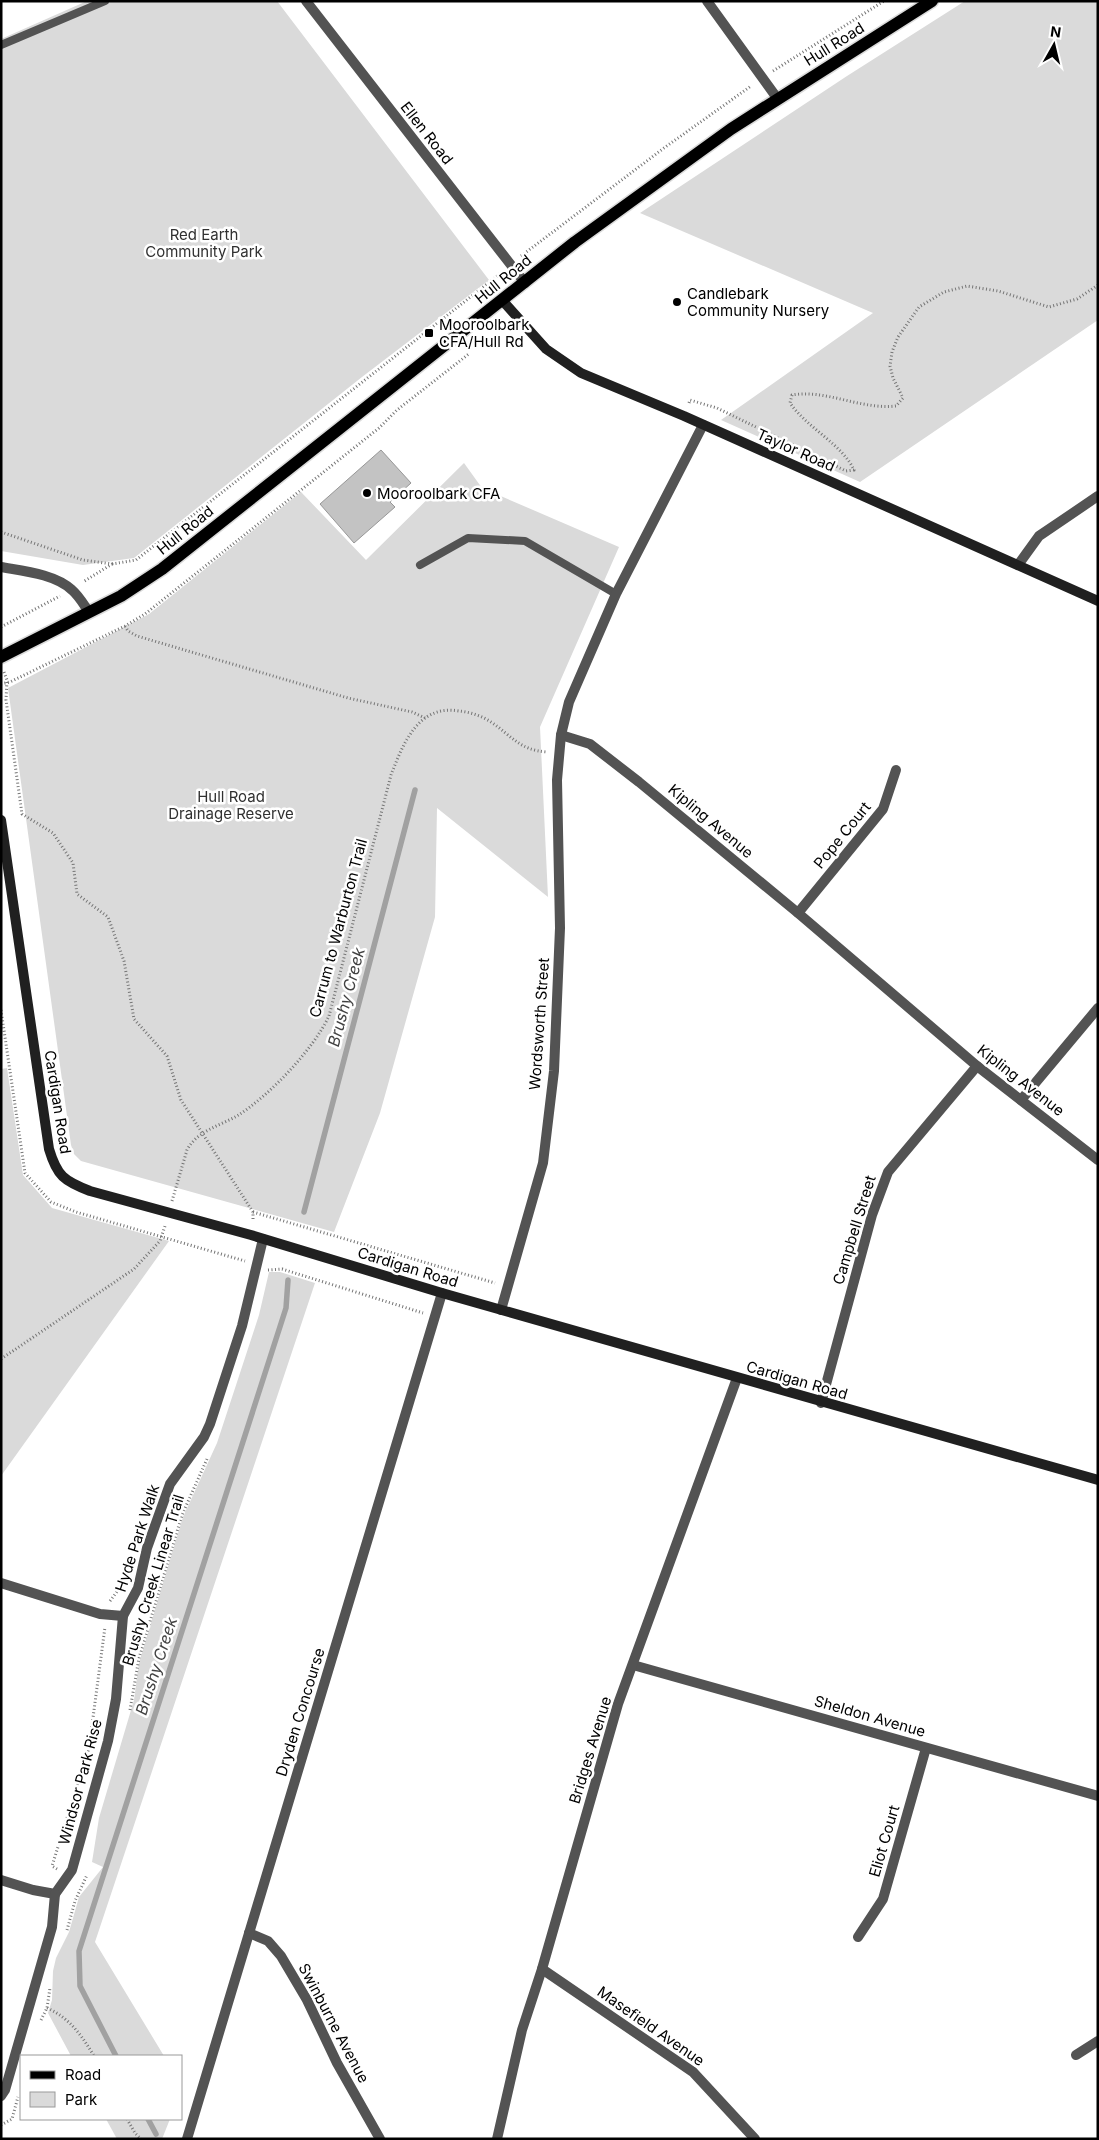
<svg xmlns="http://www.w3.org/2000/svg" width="1099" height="2140" font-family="Inter,sans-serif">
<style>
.green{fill:#dadada}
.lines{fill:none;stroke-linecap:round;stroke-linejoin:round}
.stream{stroke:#a1a1a1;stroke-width:5.5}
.building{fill:#c3c3c3;stroke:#979797}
.primary-casing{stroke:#dbdbdb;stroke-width:15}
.path{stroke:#757575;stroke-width:3;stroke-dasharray:1 2.5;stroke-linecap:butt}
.lane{stroke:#535353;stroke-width:8}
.street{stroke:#535353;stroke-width:10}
.secondary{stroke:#202020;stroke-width:10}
.primary{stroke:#000;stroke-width:12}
.poi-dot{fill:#000;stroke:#fff;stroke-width:2}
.labels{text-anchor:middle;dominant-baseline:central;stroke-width:5;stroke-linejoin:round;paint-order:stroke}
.street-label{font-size:15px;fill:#000;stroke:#fff}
.park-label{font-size:15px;fill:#313131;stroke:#fff}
.poi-label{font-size:15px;fill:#000;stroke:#fff;text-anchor:start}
.water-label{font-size:16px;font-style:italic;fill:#424242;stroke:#fff}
</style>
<rect width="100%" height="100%" fill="#fff"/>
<g class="green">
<path d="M87,1H277L489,280L362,377L134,558L83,565L1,551V39Z"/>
<path d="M965,1H1098V320L860,482L721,420L873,313L640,213L847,76Z"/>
<path d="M464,463L482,488L619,547L540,727L548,897L437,808L435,917L380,1113L334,1232L81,1161L74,1154L71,1145L8,688L149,614L301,492L366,560Z"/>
<path d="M7,1068L23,1175L52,1208L169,1241L1,1476V1069Z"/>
<path d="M269,1272H280L315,1283L95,1942L164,2056H71L48,2013L52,2000L53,1971L56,1958L69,1932L79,1897L103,1867L92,1862L99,1818L134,1700L139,1663L183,1517L217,1443L259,1315Z"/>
<path d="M106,2119H170L162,2139H117Z"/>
</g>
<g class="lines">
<g class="stream">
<path d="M304,1212L415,790"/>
<path d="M116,2056L80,1986L79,1951L286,1308L288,1280"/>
<path d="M148,2119L156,2134"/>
</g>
</g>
<path class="building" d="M381,450L411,483L390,502L395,507L354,543L320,504Z"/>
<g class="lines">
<defs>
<path id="primary" d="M1,657L121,596L162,569L575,242L731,129L932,1"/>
</defs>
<use href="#primary" class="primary-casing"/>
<g class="path">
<path d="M773,71L884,1"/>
<path d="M521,256L664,148L751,86"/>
<path d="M689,403L690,400L717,408L846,471L854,470C842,444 807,428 790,403L792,395C826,389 861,410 896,406L903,398L893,378L890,366L892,352L898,337L919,307L944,292L967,286L998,291L1049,307L1077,299L1098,285"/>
<path d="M1,532L83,560L112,564L83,582"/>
<path d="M112,564L136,560L501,273"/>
<path d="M125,626L128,631L137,636L348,698L412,712L425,718"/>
<path d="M1,627L60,596"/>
<path d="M4,672L7,680L6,700L22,814L53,833L73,863L77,894L108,917L124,961L134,1019L167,1056L181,1100L253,1212V1219"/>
<path d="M1,684L10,682L125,626L145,614L379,428L397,410L470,353"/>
<path d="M1,1010L25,1173L51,1202L76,1212L245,1261"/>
<path d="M172,1201L187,1150C197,1131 219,1126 237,1116C269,1096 313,1050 329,1016L391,775C403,744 418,704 459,711C470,712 482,716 491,722C512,736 519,750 547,752"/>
<path d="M253,1212L495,1283"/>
<path d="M268,1270L282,1269L423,1313"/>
<path d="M1,1359L134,1269L160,1241L165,1226"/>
<path d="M110,1601L119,1589L129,1559"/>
<path d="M130,1710L139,1658L182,1515L207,1459"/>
<path d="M57,1869L52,1866L89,1748L105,1627"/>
<path d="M67,1930L75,1901L87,1875"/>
<path d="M47,2008C70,2018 82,2036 94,2056"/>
<path d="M41,2020L47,2008L50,1988"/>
<path d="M127,2119L135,2133L141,2139"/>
<path d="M1,2125L12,2119L18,2097"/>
</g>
<g class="lane">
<path d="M1,45L105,1"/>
<path d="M420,565L468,538L525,541L616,594"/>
</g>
<g class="street">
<path d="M306,1L525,283"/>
<path d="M707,1L777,98"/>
<path d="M1018,565L1039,536L1098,496"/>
<path d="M1,567C23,571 55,574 72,590C79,596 84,605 89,612"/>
<path d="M561,735L590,744L639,782L798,913L977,1066L1098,1160"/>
<path d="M798,913L883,809L896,770"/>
<path d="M1021,1100L1098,1008"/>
<path d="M501,1310L543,1163L554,1071L560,928L557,780L561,735L569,702L616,594L703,425"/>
<path d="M821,1403L872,1215L888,1172L977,1066"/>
<path d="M1,1583L100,1614L123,1616L138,1588L147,1548L170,1484L204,1437L210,1424L242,1326L263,1239"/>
<path d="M633,1665L1098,1796"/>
<path d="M1,1880L33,1890L55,1894L72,1870L108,1741L116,1699L123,1616"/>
<path d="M249,1933L268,1941L281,1956L307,2000L337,2063L380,2139"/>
<path d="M858,1937L883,1899L926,1748"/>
<path d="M542,1969L693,2072L755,2139"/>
<path d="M1076,2055L1098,2041"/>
<path d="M1,2096L5,2090L52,1927L55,1894"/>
<path d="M187,2139L442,1293"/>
<path d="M497,2139L522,2030L542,1969L618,1704L737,1378"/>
</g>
<g class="secondary">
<path d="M502,300L546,349L581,373L684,416L1098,601"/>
<path d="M1,820L49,1149C57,1176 64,1181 90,1191L251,1235L442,1293L1098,1480"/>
</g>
<use href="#primary" class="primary"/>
</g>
<g class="poi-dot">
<circle cx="677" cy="302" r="5"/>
<rect x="424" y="328" width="10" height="10" rx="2.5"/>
<circle cx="367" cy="493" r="5"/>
</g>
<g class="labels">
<g class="street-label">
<text transform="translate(834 44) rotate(-32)">Hull Road</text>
<text transform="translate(427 133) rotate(52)">Ellen Road</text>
<text transform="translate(503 279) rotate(-39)">Hull Road</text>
<text transform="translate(796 450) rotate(24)">Taylor Road</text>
<text transform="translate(185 530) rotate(-39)">Hull Road</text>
<text transform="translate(711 821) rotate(40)">Kipling Avenue</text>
<text transform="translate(842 835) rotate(-51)">Pope Court</text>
<text transform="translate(338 928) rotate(-75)">Carrum to Warburton Trail</text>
<text transform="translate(539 1024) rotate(-86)">Wordsworth Street</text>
<text transform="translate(1021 1080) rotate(38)">Kipling Avenue</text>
<text transform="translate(58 1102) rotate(81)">Cardigan Road</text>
<text transform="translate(854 1230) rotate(-73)">Campbell Street</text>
<text transform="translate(408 1267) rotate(17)">Cardigan Road</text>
<text transform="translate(797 1380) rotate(16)">Cardigan Road</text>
<text transform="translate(137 1538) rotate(-72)">Hyde Park Walk</text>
<text transform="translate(153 1580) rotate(-73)">Brushy Creek Linear Trail</text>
<text transform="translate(300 1712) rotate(-73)">Dryden Concourse</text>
<text transform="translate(870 1716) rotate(16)">Sheldon Avenue</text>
<text transform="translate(590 1750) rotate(-73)">Bridges Avenue</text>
<text transform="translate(80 1782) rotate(-75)">Windsor Park Rise</text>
<text transform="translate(884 1841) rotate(-74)">Eliot Court</text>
<text transform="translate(334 2023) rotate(62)">Swinburne Avenue</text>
<text transform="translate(651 2026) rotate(35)">Masefield Avenue</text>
</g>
<g class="park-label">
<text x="204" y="234">Red Earth<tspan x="204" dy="17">Community Park</tspan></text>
<text x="231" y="796">Hull Road<tspan x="231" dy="17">Drainage Reserve</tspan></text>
</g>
<g class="poi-label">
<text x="687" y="293">Candlebark<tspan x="687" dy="17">Community Nursery</tspan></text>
<text x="439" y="324">Mooroolbark<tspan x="439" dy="17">CFA/Hull Rd</tspan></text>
<text x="377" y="493">Mooroolbark CFA</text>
</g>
<g class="water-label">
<text transform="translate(346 997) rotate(-75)">Brushy Creek</text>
<text transform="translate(156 1666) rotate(-72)">Brushy Creek</text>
</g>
</g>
<rect width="1099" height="2140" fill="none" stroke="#000000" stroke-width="5"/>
<rect x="20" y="2055" width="162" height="65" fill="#ffffff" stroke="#999999"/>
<rect x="30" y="2071" width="25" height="8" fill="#000000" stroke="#999999"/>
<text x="65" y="2080" font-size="15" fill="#000000">Road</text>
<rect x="30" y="2092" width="25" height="15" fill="#dadada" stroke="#999999"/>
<text x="65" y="2105" font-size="15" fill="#000000">Park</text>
<g transform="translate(1054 45) rotate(8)" stroke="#ffffff" stroke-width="4" paint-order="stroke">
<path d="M0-4L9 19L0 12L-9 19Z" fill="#000000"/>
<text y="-8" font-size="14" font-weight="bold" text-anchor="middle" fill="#000000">N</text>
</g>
</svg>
